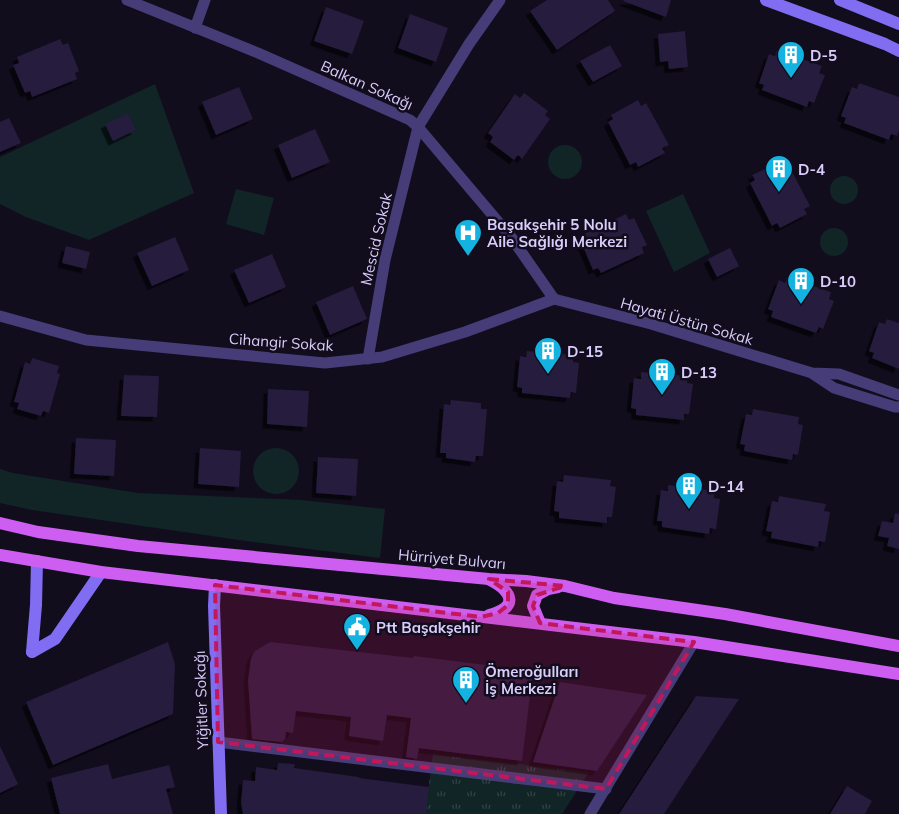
<svg xmlns="http://www.w3.org/2000/svg" width="899" height="814" font-family="Mulish,sans-serif">
<style>
.grass{fill:url(#grass-tufts)}
.green{fill:#112426}
.building{fill:#261b3c;filter:url(#shadow)}
.lines{fill:none;stroke-linecap:round;stroke-linejoin:round}
.street{stroke:#463c78;stroke-width:11}
.secondary{stroke:#816df2;stroke-width:12}
.primary{stroke:#cd5ef1;stroke-width:12}
.marked{fill:#c2185b;fill-opacity:0.2;stroke:#c2185b;stroke-width:4;stroke-dasharray:10 6;stroke-linejoin:round}
.labels{text-anchor:middle;dominant-baseline:central;stroke-width:5;stroke-linejoin:round;paint-order:stroke}
.poi-label{font-size:15px;font-weight:bold;fill:#d8cdfb;stroke:#120d1d;text-anchor:start}
.street-label{font-size:15px;fill:#d8cdfb;stroke:#120d1d}
</style>
<defs>
<pattern id="grass-tufts" width="24" height="20" patternUnits="userSpaceOnUse" patternTransform="scale(1.25)"><rect width="24" height="20" fill="#112426"/><path d="M3 7l-1-3M5 7V3M7 7l1-3M15 17l-1-3M17 17v-4M19 17l1-3" fill="none" stroke="#334346"/></pattern>
<filter id="shadow"><feDropShadow dx="-4.5" dy="4.5" stdDeviation="0" flood-color="#0009"/></filter>
</defs>
<rect width="100%" height="100%" fill="#120d1d"/>
<path class="grass" d="M433,754L589,772L562,814H425Z"/>
<g class="green">
<path d="M155,84L194,193L89,240L26,217L0,204V157Z"/>
<circle cx="565" cy="162" r="17"/>
<circle cx="844" cy="190" r="14"/>
<path d="M236,189L274,198L264,235L226,224Z"/>
<path d="M683,194L710,253L674,272L646,211Z"/>
<circle cx="834" cy="242" r="14"/>
<circle cx="276" cy="471" r="23"/>
<path d="M0,469L13,473L138,493L301,500L385,509L380,558L246,541L32,510L0,503Z"/>
</g>
<g class="building">
<path d="M547,0H608L615,11L557,50L530,11Z"/>
<path d="M624,0H671L666,17L623,1Z"/>
<path d="M326,7L364,21L352,54L314,41Z"/>
<path d="M410,14L448,28L436,62L398,48Z"/>
<path d="M685,31L688,67L669,69L668,61L660,62L658,34Z"/>
<path d="M60,39L63,45L68,43L79,71L75,73L77,79L32,97L30,91L25,93L13,65L19,63L17,57Z"/>
<path d="M610,45L622,66L593,82L580,61Z"/>
<path d="M777,50L822,66L819,73L825,75L814,103L809,101L807,107L762,90L764,85L759,83L769,54L775,56Z"/>
<path d="M859,83L899,97V130L897,136L891,134L889,140L844,123L846,118L841,116L852,87L857,89Z"/>
<path d="M239,87L253,119L216,135L202,102Z"/>
<path d="M524,93L548,111L545,115L550,119L522,159L518,155L514,160L490,142L493,137L488,133L515,94L520,98Z"/>
<path d="M638,100L641,106L646,103L669,145L662,148L665,153L638,167L636,162L630,165L608,122L613,119L611,115Z"/>
<path d="M128,113L136,130L113,141L105,124Z"/>
<path d="M9,118L21,143L0,152V122Z"/>
<path d="M315,129L330,162L292,178L278,145Z"/>
<path d="M780,162L783,167L788,164L810,206L804,209L807,214L780,228L777,223L772,226L750,183L755,180L752,175Z"/>
<path d="M626,214L629,220L634,218L647,245L642,247L644,253L601,273L598,268L593,270L581,242L586,240L584,234Z"/>
<path d="M175,237L189,270L152,286L137,253Z"/>
<path d="M66,246L90,252L86,269L62,263Z"/>
<path d="M730,248L739,266L717,277L708,259Z"/>
<path d="M272,254L286,287L249,303L234,270Z"/>
<path d="M787,277L831,292L829,299L834,301L823,329L819,327L816,333L771,317L773,311L768,309L779,280L785,283Z"/>
<path d="M353,286L367,319L330,335L316,302Z"/>
<path d="M887,319L899,323V369L872,358L874,353L869,351L879,322L885,324Z"/>
<path d="M527,351L574,355L573,362L579,363L576,393L571,392L570,398L522,393V388L517,387L520,356L526,357Z"/>
<path d="M32,358L59,366L57,373L60,374L49,413L43,411L41,416L17,409L19,403L14,402L25,362L30,364Z"/>
<path d="M641,372L688,376L687,383L693,384L689,414H684V420L636,415V409L631,408L634,378L641,379Z"/>
<path d="M124,375L159,376L157,417L121,416Z"/>
<path d="M268,389L309,391L307,427L267,424Z"/>
<path d="M451,400L481,403V409H487L483,456H476L475,462L446,458V453H440L444,404L450,405Z"/>
<path d="M753,409L799,417L798,424L803,425L798,455L793,454L792,460L744,451L745,445L740,444L746,414L752,415Z"/>
<path d="M76,438L116,440L114,476L74,474Z"/>
<path d="M200,448L241,451L239,487L198,484Z"/>
<path d="M318,457L358,459L356,496L316,493Z"/>
<path d="M564,475L611,480L610,486L616,487L612,517H607V523L559,518V512L554,511L557,481L563,482Z"/>
<path d="M668,485L715,491L714,498L720,499L716,529L710,528L709,534L662,527V521H657L661,490L668,491Z"/>
<path d="M779,496L826,504L824,511L830,512L825,542L819,541L818,547L771,538L772,532L766,531L772,501L778,502Z"/>
<path d="M895,513L899,514V549L887,546L889,538L878,536L882,521L893,523Z"/>
<path d="M168,642L175,664L173,714L53,765L26,702Z"/>
<path d="M270,642L413,658L414,656L533,671L522,761L419,748L417,759L406,757L411,718L387,715L383,741L349,736L351,717L296,711L293,733L286,732L285,739L282,742L252,739L248,680L251,658L255,651Z"/>
<path d="M560,682L647,695L597,771L533,762Z"/>
<path d="M696,696L739,699L664,814H619Z"/>
<path d="M0,746L18,784L0,793Z"/>
<path d="M278,763L295,764L294,768L359,777V778L429,787L426,814H243L241,803L243,780L255,781L256,767L277,770Z"/>
<path d="M108,764L112,779L169,765L175,787L166,789L173,814H60L51,778Z"/>
<path d="M847,786L872,801L865,814H830Z"/>
</g>
<g class="lines">
<g class="street">
<path d="M127,0L258,53L410,120L418,127L511,237L554,299"/>
<path d="M195,28L205,0"/>
<path d="M554,299L651,324L812,373L839,374L899,395"/>
<path d="M0,316L86,340L325,363L382,357L465,332L554,299"/>
<path d="M368,359L385,260L418,127L469,44L500,0"/>
<path d="M813,374L834,388L895,407H899"/>
<path d="M218,742L606,789"/>
<path d="M590,814L694,642"/>
</g>
<g class="secondary">
<path d="M766,0L885,44L899,51"/>
<path d="M840,0L899,24"/>
<path d="M215,585L214,606L221,814"/>
<path d="M32,652L55,639L101,572"/>
<path d="M32,652L36,605L37,561"/>
</g>
<g class="primary">
<path d="M0,523L38,532L138,546L489,579L526,581L565,586L614,598L725,614L899,646"/>
<path d="M0,555L101,572L694,642L899,674"/>
<path d="M489,615C518,608 514,592 490,580"/>
<path d="M540,623L533,606L537,595L548,589L558,587"/>
</g>
</g>
<path class="marked" d="M489,579L565,586L537,595L533,606L540,623L694,642L606,789L218,742L215,585L481,617L498,613L508,605V592Z"/>
<defs>
<symbol id="building-pin" viewBox="-11 -11 22 30"><path d="M0 17L-7.5 6A9.5 9.5 0 1 1 7.5 6Z" fill="#14b2e0" stroke="#120d1d"/><path d="M-4-6H4V6H1V3H-1V6H-4ZM-2.5-4.3h1.7v1.8h-1.7ZM.8-4.3h1.7v1.8H.8ZM-2.5-1h1.7V.8h-1.7ZM.8-1h1.7V.8H.8Z" fill="#fff"/></symbol>
<symbol id="hospital-pin" viewBox="-11 -11 22 30"><path d="M0 17L-7.5 6A9.5 9.5 0 1 1 7.5 6Z" fill="#14b2e0" stroke="#120d1d"/><path d="M-5-5h3v3.5h4V-5h3V5h-3V1.5h-4V5h-3Z" fill="#fff"/></symbol>
<symbol id="civic-pin" viewBox="-11 -11 22 30"><path d="M0 17L-7.5 6A9.5 9.5 0 1 1 7.5 6Z" fill="#14b2e0" stroke="#120d1d"/><path d="M-.6-6.5H3V-4.5H.6V-3L4-1V1h2V6H-6V1h2V-1L-.6-3ZM-1.2 2.5V6h2.4V2.5Z" fill="#fff"/></symbol>
</defs>
<g fill-rule="evenodd">
<use href="#building-pin" x="775" y="39" width="32" height="43"/>
<use href="#building-pin" x="763" y="153" width="32" height="43"/>
<use href="#hospital-pin" x="452" y="217" width="32" height="43"/>
<use href="#building-pin" x="785" y="265" width="32" height="43"/>
<use href="#building-pin" x="532" y="335" width="32" height="43"/>
<use href="#building-pin" x="646" y="356" width="32" height="43"/>
<use href="#building-pin" x="673" y="470" width="32" height="43"/>
<use href="#civic-pin" x="341" y="611" width="32" height="43"/>
<use href="#building-pin" x="450" y="664" width="32" height="43"/>
</g>
<g class="labels">
<g class="poi-label">
<text x="810" y="55">D-5</text>
<text x="798" y="169">D-4</text>
<text x="487" y="224">Başakşehir 5 Nolu<tspan x="487" dy="17">Aile Sağlığı Merkezi</tspan></text>
<text x="820" y="281">D-10</text>
<text x="567" y="351">D-15</text>
<text x="681" y="372">D-13</text>
<text x="708" y="486">D-14</text>
<text x="376" y="627">Ptt Başakşehir</text>
<text x="485" y="671">Ömeroğulları<tspan x="485" dy="17">İş Merkezi</tspan></text>
</g>
<g class="street-label">
<text transform="translate(367 85) rotate(24)">Balkan Sokağı</text>
<text transform="translate(376 239) rotate(-77)">Mescid Sokak</text>
<text transform="translate(687 321) rotate(16)">Hayati Üstün Sokak</text>
<text transform="translate(281 342) rotate(4)">Cihangir Sokak</text>
<text transform="translate(452 559) rotate(5)">Hürriyet Bulvarı</text>
<text transform="translate(201 700) rotate(-92)">Yiğitler Sokağı</text>
</g>
</g>
</svg>
